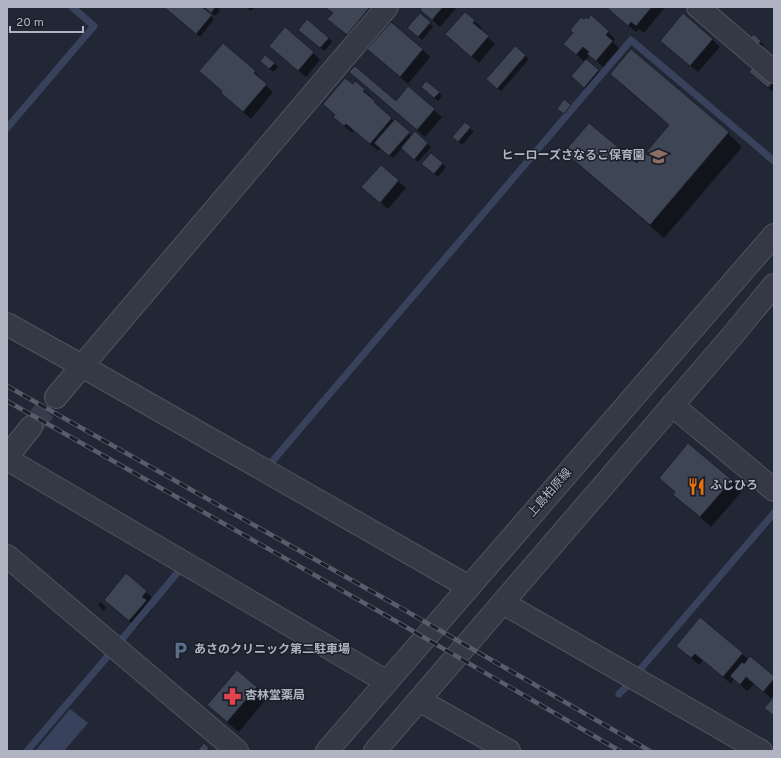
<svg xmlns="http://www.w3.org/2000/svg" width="781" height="758" font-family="Overpass,'Noto Sans JP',sans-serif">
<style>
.water{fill:#39425d}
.shadow{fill:#0007}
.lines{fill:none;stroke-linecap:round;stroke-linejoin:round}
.stream{stroke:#39425d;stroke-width:7}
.building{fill:#3e4555;stroke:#1d212c}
.minor-tunnel{stroke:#373c4a;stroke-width:22;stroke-dasharray:22 11;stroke-linecap:butt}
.minor-casing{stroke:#505460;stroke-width:24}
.tertiary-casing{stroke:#505460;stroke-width:24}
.minor{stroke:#353946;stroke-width:22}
.tertiary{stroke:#353946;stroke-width:22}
.rail-casing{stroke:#585d6d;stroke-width:4.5}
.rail{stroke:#1b1f2a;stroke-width:3;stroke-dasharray:9;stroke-linecap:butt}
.labels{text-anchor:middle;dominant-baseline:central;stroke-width:3;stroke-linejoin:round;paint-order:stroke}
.poi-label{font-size:12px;font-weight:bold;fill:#b0b4c2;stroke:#1b1f2a;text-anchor:start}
.street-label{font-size:12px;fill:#b0b4c2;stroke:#1b1f2a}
</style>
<rect width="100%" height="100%" fill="#222735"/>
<path class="water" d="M70,709L88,723L64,751H35Z"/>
<g class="shadow">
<path d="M165,7H201L214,19L200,37Z"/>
<path d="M205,7H217L220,10L215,16Z"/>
<path d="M246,7H255L251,11Z"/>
<path d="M326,7H371L381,17L358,45L340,30L329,19L333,14Z"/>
<path d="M423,7H457L440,27L421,10Z"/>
<path d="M606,7H665L644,33L639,29L636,32Z"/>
<path d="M474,21L482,28L480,30L495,44L479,63L454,42Z"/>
<path d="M391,23L423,50L430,57L408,84L376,57Z"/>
<path d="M430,23L433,27L422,40L412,32Z"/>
<path d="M608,32L615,39L613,42L620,49L604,68L590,55L586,60L602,74L588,91L575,80L585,62L572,51Z"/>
<path d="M303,33L329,38L332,42L324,51Z"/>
<path d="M712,39L720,47L698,72L668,48Z"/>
<path d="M760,42L764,45L760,49L753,44Z"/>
<path d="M515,47L529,59L501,91L491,83Z"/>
<path d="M277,53H313L320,60L306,77Z"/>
<path d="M274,63L278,67L273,72L264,64Z"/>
<path d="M255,72L262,79L261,81L273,92L251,119L230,100L223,91Z"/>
<path d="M350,72L396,102L408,88L442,117L425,137L358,80Z"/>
<path d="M611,74L728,133L742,147L664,238L580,166L566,152L637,165L670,126L625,88Z"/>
<path d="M754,75L774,82V89L772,91Z"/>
<path d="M355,83L372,97L371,99L381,109L394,121L412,136L427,143L431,147L418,162L402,148L393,158L381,148L378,151L354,130L352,133L342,124L353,86Z"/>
<path d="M426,90L439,93L442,96L438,101Z"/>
<path d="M564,101L574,110L568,117L562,112Z"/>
<path d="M470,128L474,131L462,145L457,140Z"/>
<path d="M431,154L446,167L438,177L426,167Z"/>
<path d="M381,166L406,188L388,209L363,187Z"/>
<path d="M660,478L731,480L742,491L711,527L686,505L675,494L676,493Z"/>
<path d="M126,575L154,599L149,604L153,608L137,628L112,607Z"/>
<path d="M101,602L106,608L104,611L98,605Z"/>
<path d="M700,618L749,660L774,677V695L771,698L754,684L747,691L734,679L731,684L703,660L699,665L677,646Z"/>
<path d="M257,687L267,698L239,732L219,716L209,705Z"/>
</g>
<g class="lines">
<g class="stream">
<path d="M7,128L94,26L72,7"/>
<path d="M270,464L631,40L774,161"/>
<path d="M123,638L178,572"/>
<path d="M637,673L774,513"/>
<path d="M619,694L628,685"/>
<path d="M27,751L107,657"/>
</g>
</g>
<g class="building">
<path d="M164,7H202L212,15L196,34Z"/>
<path d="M204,7H216L211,13Z"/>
<path d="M325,7H370L347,35L327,19L333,13Z"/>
<path d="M422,7H443L432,20L420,10Z"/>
<path d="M606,7H652L636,26L631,22L628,26Z"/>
<path d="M465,12L475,20L473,23L489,36L471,57L445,34Z"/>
<path d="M420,13L431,22L418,37L407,28Z"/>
<path d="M683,13L713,39L690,66L660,41Z"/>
<path d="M591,15L609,31L606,35L613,41L596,61L587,54L589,52L583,47L576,55L563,44L573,33L570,30L581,17L584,19L586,17L588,19Z"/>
<path d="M307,19L329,38L320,48L298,30Z"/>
<path d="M391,22L423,49L400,77L367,49Z"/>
<path d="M285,27L314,52L298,71L269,46Z"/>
<path d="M754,34L761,41L756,47L748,40Z"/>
<path d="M223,43L256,71L254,73L267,84L243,112L221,93L222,91L199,71Z"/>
<path d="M515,46L526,55L497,89L486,79Z"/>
<path d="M631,49L729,132L650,225L564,152L589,123L637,163L669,125L610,74Z"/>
<path d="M265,55L275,63L269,69L260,61Z"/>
<path d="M586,59L599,70L584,88L571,76Z"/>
<path d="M755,64L774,81L768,88L749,72Z"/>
<path d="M355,66L396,101L408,86L435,109L417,130L349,72Z"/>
<path d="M345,78L353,84L355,81L365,89L363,91L375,101L374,102L392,118L370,144L346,124L344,126L333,117L335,115L323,104Z"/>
<path d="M426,81L440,92L434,98L421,87Z"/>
<path d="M564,99L571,105L564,114L557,109Z"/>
<path d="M395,119L410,132L389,156L374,143Z"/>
<path d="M465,122L471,127L458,142L452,137Z"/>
<path d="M415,131L428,143L414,160L401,148Z"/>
<path d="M431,153L443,163L434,174L421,164Z"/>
<path d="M381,165L399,180L380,203L361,187Z"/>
<path d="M688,443L732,480L700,517L673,495L675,492L659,478Z"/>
<path d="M126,573L147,591L142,597L147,600L129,621L104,600Z"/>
<path d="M700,617L743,653L723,677L695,654L691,658L676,646Z"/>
<path d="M750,656L774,676V679L763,692L746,677L740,685L730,676L742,662L744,664Z"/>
<path d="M237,670L257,687L227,722L207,705Z"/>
<path d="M774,697V716L764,708Z"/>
<path d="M204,743L209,748L206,751H197Z"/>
</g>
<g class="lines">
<path class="minor-tunnel" d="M31,427L56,397"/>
<defs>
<g id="minor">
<path d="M698,7L774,72"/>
<path d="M7,324L82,366L469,587"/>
<path d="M56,397L82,366L387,7"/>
<path d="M672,405L774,490"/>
<path d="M7,457L31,427"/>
<path d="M7,459L387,682"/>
<path d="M7,556L237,751"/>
<path d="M503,603L761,751"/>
<path d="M419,700L509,751"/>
</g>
<g id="tertiary">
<path d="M327,751L774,235"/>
<path d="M375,751L732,336L774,285"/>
</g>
</defs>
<use href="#minor" class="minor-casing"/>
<use href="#tertiary" class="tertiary-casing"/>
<use href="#minor" class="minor"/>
<use href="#tertiary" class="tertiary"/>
<defs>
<g id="rail">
<path d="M7,386L394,604L650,751"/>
<path d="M7,401L387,616L620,751"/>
</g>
</defs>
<use href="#rail" class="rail-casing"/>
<use href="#rail" class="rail"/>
</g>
<defs>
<symbol id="school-bare" viewBox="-9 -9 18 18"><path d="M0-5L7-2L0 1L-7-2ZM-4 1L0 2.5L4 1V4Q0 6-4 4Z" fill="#8d6e63" stroke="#1b1f2a" stroke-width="2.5" paint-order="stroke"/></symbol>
<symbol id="restaurant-bare" viewBox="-9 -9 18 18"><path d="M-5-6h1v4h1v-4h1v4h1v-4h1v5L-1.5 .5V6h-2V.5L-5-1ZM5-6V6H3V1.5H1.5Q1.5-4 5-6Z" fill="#e8710a" stroke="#1b1f2a" stroke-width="2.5" paint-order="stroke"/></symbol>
<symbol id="parking-bare" viewBox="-9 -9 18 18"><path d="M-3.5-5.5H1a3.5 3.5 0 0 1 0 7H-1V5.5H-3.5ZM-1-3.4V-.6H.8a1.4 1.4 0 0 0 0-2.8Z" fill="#5c6f8a" stroke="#1b1f2a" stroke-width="2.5" paint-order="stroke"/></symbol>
<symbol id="pharmacy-bare" viewBox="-9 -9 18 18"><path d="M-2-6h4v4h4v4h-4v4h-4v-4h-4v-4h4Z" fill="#e0444e" stroke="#1b1f2a" stroke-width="2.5" paint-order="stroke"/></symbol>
</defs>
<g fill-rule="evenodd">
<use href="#school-bare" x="646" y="144" width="25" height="25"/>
<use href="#restaurant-bare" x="684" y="474" width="25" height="25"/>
<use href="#parking-bare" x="168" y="638" width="25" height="25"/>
<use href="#pharmacy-bare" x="220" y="684" width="25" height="25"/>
</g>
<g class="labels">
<g class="poi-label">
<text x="645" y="156" text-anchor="end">ヒーローズさなるこ保育園</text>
<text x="710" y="486">ふじひろ</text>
<text x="194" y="650">あさのクリニック第二駐車場</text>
<text x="245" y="696">杏林堂薬局</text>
</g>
<g class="street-label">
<text transform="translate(550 493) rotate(-49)">上島柏原線</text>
</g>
</g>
<rect width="781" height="758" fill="none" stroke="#b0b4c2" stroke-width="16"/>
<path d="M10 26v6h73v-6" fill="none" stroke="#b0b4c2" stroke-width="2"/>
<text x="16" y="26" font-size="12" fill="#b0b4c2" stroke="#1b1f2a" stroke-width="3" paint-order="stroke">20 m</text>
</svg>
